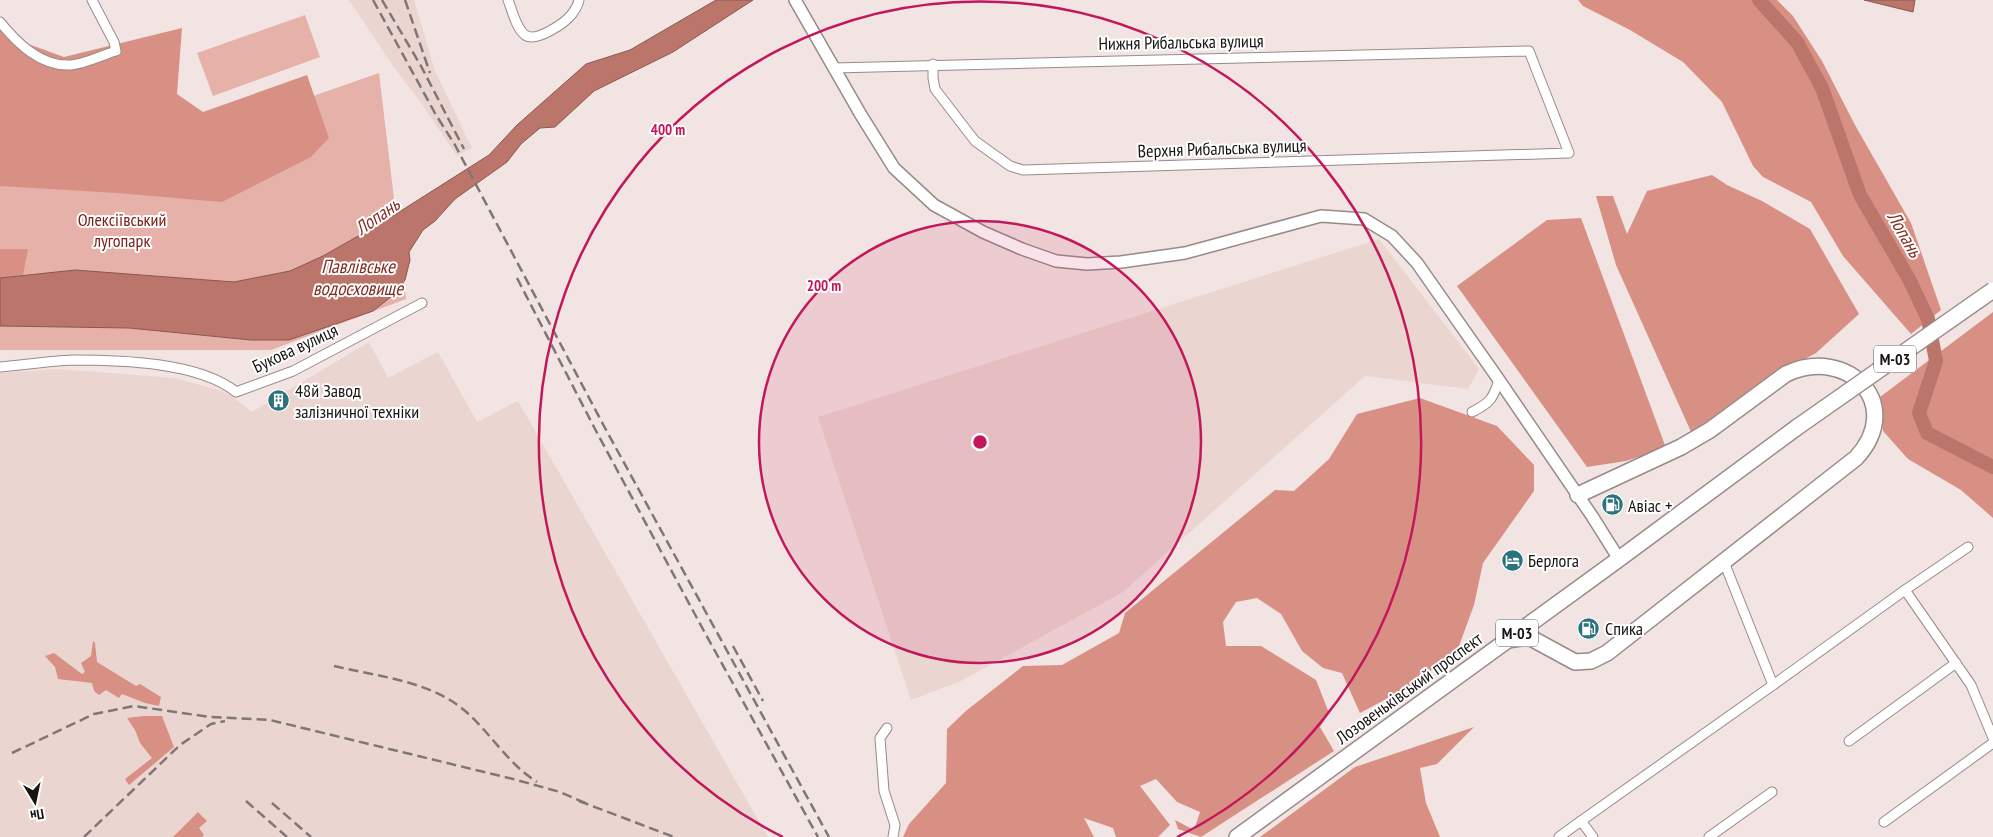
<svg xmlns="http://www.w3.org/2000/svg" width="1993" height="837" font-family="'PT Sans Narrow',sans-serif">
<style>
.built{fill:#ebd5d1}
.green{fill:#e5b1a8}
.forest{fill:#d89084}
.water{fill:#bb756a;stroke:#8a5850}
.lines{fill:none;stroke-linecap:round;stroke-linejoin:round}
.river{stroke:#bb756a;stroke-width:14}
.minor-casing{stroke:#978b88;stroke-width:11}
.tertiary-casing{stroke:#978b88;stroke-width:14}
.trunk-casing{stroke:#978b88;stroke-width:18}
.minor{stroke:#fff;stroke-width:9}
.tertiary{stroke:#fff;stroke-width:11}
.trunk{stroke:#fff;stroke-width:15}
.rail{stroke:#7f7775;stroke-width:2.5;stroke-dasharray:10 5;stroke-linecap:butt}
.trunk-bridge-casing{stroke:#978b88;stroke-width:18;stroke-linecap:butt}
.trunk-bridge{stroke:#fff;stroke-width:15}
.ring{fill:none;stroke:#c2185b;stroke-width:2.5}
.labels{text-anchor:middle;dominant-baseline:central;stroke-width:4;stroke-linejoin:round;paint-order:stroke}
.shield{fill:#fff;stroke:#5d5a5a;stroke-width:1}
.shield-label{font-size:16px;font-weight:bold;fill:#181413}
.street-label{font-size:18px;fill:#181413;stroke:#fff}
.park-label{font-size:18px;fill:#78221a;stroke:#fff}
.poi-label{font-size:18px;fill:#181413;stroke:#fff;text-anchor:start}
.water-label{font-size:19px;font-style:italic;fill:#822c23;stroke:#fff}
.centre{fill:#c2185b;stroke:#fff;stroke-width:2.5}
.ring-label{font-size:15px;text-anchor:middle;font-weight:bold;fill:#c2185b;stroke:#fff;stroke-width:4;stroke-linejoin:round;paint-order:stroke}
</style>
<rect width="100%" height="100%" fill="#f2e4e2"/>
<g class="built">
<path d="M349,0H414L435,71L472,148L457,156L419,100L396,70Z"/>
<path d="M1379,239L1479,369L1468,389L1365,376L1123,592L959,682L911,700L818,417Z"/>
<path d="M369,342L388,378L438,352L477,422L518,401L768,837H0V373L57,369L175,378L222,391L232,396L252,412Z"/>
</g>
<g class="green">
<path d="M305,15L320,57L213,96L197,53Z"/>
<path d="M0,60L213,131L379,73L406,299L271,350H0Z"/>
</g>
<g class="forest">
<path d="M1578,0H1777L1793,16L1822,61L1855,125L1911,223L1941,310L1911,334L1843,256L1811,202L1763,177L1753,166L1722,102L1683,62L1630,30L1583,6Z"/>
<path d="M0,27L6,36L64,57L182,28L177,94L203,112L307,75L329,138L311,157L222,202L117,193L0,186Z"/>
<path d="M1712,175L1727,185L1762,201L1810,229L1859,314L1816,353L1752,388L1692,434L1616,265L1596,196H1613L1627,234L1647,191Z"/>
<path d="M1581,218L1666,448L1626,461L1587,467L1457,286L1547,220Z"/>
<path d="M0,249H28L23,275L0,278Z"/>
<path d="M1993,312V518L1961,490L1908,459L1883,431L1880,397Z"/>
<path d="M1420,398L1497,426L1534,465V491L1483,563L1474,605L1459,646L1418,682L1360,713L1342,673L1323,668L1302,651L1281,614L1257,598L1236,602L1223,622L1226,646H1261L1316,680L1329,713L1320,727L1334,751L1201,837L1178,829L1175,820L1194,830L1200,812L1177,802L1156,779L1140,786L1170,825L1158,837H1116L1113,828L1084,818L1094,837H903L909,824L946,783L947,729L967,710L1023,666L1062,665L1119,633L1125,613L1275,490L1294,491L1329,459L1357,414Z"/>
<path d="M93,641L95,643L97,662L136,686L140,684L161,697L159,706L145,703L122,694L119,698L106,690L99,695L94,691L92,683L58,679L55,667L45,656L54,653L82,674L85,672L81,663L91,656Z"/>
<path d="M144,716H162L174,747L129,785L125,779L152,758L140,743L135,730L127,718Z"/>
<path d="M1474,727L1437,764L1420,768L1426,803L1440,837H1260L1355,767Z"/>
<path d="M198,812L207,821L199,828L204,835L202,837H173Z"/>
</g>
<g class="water">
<path d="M716,0H753L673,52L594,91L555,127L540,128L521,144L507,162L455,199L435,221L423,230L409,252L410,260L405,280L392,296L373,311L289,340H251L129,328L0,326V278L75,270L234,282L290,271L323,256L388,219L489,155L517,125L586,64L630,50Z"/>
<path d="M1864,0H1915L1913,12Z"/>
</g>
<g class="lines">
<path class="river" d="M1759,0L1797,42L1822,88L1860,195L1909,279L1928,319L1936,361L1919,413L1927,433L1993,467"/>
<defs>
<g id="minor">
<path d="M508,0C512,10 516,28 525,35C536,43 565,23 572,14C575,10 578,5 579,0"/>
<path d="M0,22C17,43 41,67 71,65C85,64 102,55 116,51L114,42L92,0"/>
<path d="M834,68L1529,51L1569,153L1023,170L1010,166L975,141L935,89L933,78V64"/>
<path d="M0,367C24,365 49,361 73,360C120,360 199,362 236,392L293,371L422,303"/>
<path d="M1472,412C1490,403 1493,399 1499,380"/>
<path d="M1905,590L1968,547"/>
<path d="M1773,685L1905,590L1971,685L1993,738"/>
<path d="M887,728L880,738L884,791L895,825L893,837"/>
<path d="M1849,741L1956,663"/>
<path d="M1884,822L1993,743"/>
<path d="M1559,837L1581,821"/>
<path d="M1593,837L1581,821L1773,685L1724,562"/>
<path d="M1709,837L1772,792"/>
</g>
<path id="tertiary" d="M795,0L861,115L894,168L934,205L983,232L1022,249L1056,261L1087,264L1121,262L1185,253L1321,216L1364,219L1392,236L1417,263L1499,380L1592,516L1619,559"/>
<g id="trunk">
<path d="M1507,640L1529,637L1575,662L1591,661L1607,653L1856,458C1906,404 1847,345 1786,374L1710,430L1681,447L1578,495"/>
<path d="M1237,837L1619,559L1796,428"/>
</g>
</defs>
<use href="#minor" class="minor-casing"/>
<use href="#tertiary" class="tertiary-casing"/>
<use href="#trunk" class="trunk-casing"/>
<use href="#minor" class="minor"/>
<use href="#tertiary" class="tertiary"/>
<use href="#trunk" class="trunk"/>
<g class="rail">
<path d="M373,0L436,115L455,145L605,428L829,837"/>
<path d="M382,0L421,66L464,149"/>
<path d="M405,0L430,73"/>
<path d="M517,278L595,429L705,633L818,837"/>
<path d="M733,646L763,701"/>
<path d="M334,666C376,676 430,681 464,710C490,732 507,763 537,782"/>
<path d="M12,753L94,714L134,706L210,717L270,720L513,779L560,792L585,803"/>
<path d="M246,801L287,837"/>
<path d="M579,801L674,837"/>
<path d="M272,803L311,837"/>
<path d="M84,837L180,745L211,724L225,721"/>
</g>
<defs>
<path id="trunk-bridge" d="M1796,428L1993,290"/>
</defs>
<use href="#trunk-bridge" class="trunk-bridge-casing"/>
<use href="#trunk-bridge" class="trunk-bridge"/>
</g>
<circle cx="980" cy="442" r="221" fill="#c2185b" fill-opacity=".12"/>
<g class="ring">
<circle cx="980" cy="442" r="221"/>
<path d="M783 837A441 441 0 1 1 1177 837"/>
</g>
<defs>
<symbol id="building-disc" viewBox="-11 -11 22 22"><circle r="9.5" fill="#2a727d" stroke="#fff"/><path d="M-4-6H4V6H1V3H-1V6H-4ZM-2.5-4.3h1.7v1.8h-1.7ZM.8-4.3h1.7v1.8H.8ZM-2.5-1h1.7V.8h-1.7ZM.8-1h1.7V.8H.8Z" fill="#fff"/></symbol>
<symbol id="fuel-disc" viewBox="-11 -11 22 22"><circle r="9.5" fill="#2a727d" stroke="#fff"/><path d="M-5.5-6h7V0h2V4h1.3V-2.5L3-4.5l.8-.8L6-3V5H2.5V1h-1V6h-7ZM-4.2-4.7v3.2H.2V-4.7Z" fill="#fff"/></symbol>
<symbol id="hotel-disc" viewBox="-11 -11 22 22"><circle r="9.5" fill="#2a727d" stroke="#fff"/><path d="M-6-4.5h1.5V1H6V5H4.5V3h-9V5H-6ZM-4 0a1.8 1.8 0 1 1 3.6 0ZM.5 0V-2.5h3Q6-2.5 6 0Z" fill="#fff"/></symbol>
</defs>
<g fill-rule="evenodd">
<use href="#building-disc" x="266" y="388" width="25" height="25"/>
<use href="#fuel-disc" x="1600" y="492" width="25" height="25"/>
<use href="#hotel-disc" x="1500" y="548" width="25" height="25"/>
<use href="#fuel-disc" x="1576" y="616" width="25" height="25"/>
</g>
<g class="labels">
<g class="shield">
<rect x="1874" y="345.5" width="42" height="27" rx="4"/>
<rect x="1496" y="619.5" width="42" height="27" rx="4"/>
</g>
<g class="shield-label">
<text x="1895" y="359">М-03</text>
<text x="1517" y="633">М-03</text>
</g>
<g class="street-label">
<text transform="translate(1181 42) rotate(-1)">Нижня Рибальська вулиця</text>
<text transform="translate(1222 148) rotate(-2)">Верхня Рибальська вулиця</text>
<text transform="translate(295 348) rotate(-25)">Букова вулиця</text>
<text transform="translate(1409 688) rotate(-36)">Лозовеньківський проспект</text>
</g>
<g class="park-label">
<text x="122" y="219">Олексіївський<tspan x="122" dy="21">лугопарк</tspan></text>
</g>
<g class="poi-label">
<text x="295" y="390">48й Завод<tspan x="295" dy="21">залізничної техніки</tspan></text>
<text x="1628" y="505">Авiас +</text>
<text x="1528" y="560">Берлога</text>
<text x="1605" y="628">Спика</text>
</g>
<g class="water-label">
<text transform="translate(377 216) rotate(-35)">Лопань</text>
<text transform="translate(1905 234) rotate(60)">Лопань</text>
<text x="358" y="266">Павлівське<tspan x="358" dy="22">водосховище</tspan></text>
</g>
</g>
<circle cx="980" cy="442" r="8" class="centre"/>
<g class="ring-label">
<text x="668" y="135">400 m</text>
<text x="824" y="291">200 m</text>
</g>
<g transform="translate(35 802) rotate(170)" stroke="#ffffff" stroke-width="4" paint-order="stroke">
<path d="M0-4L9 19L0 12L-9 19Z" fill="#181413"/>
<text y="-8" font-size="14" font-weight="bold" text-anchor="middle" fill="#181413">Пн</text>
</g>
</svg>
